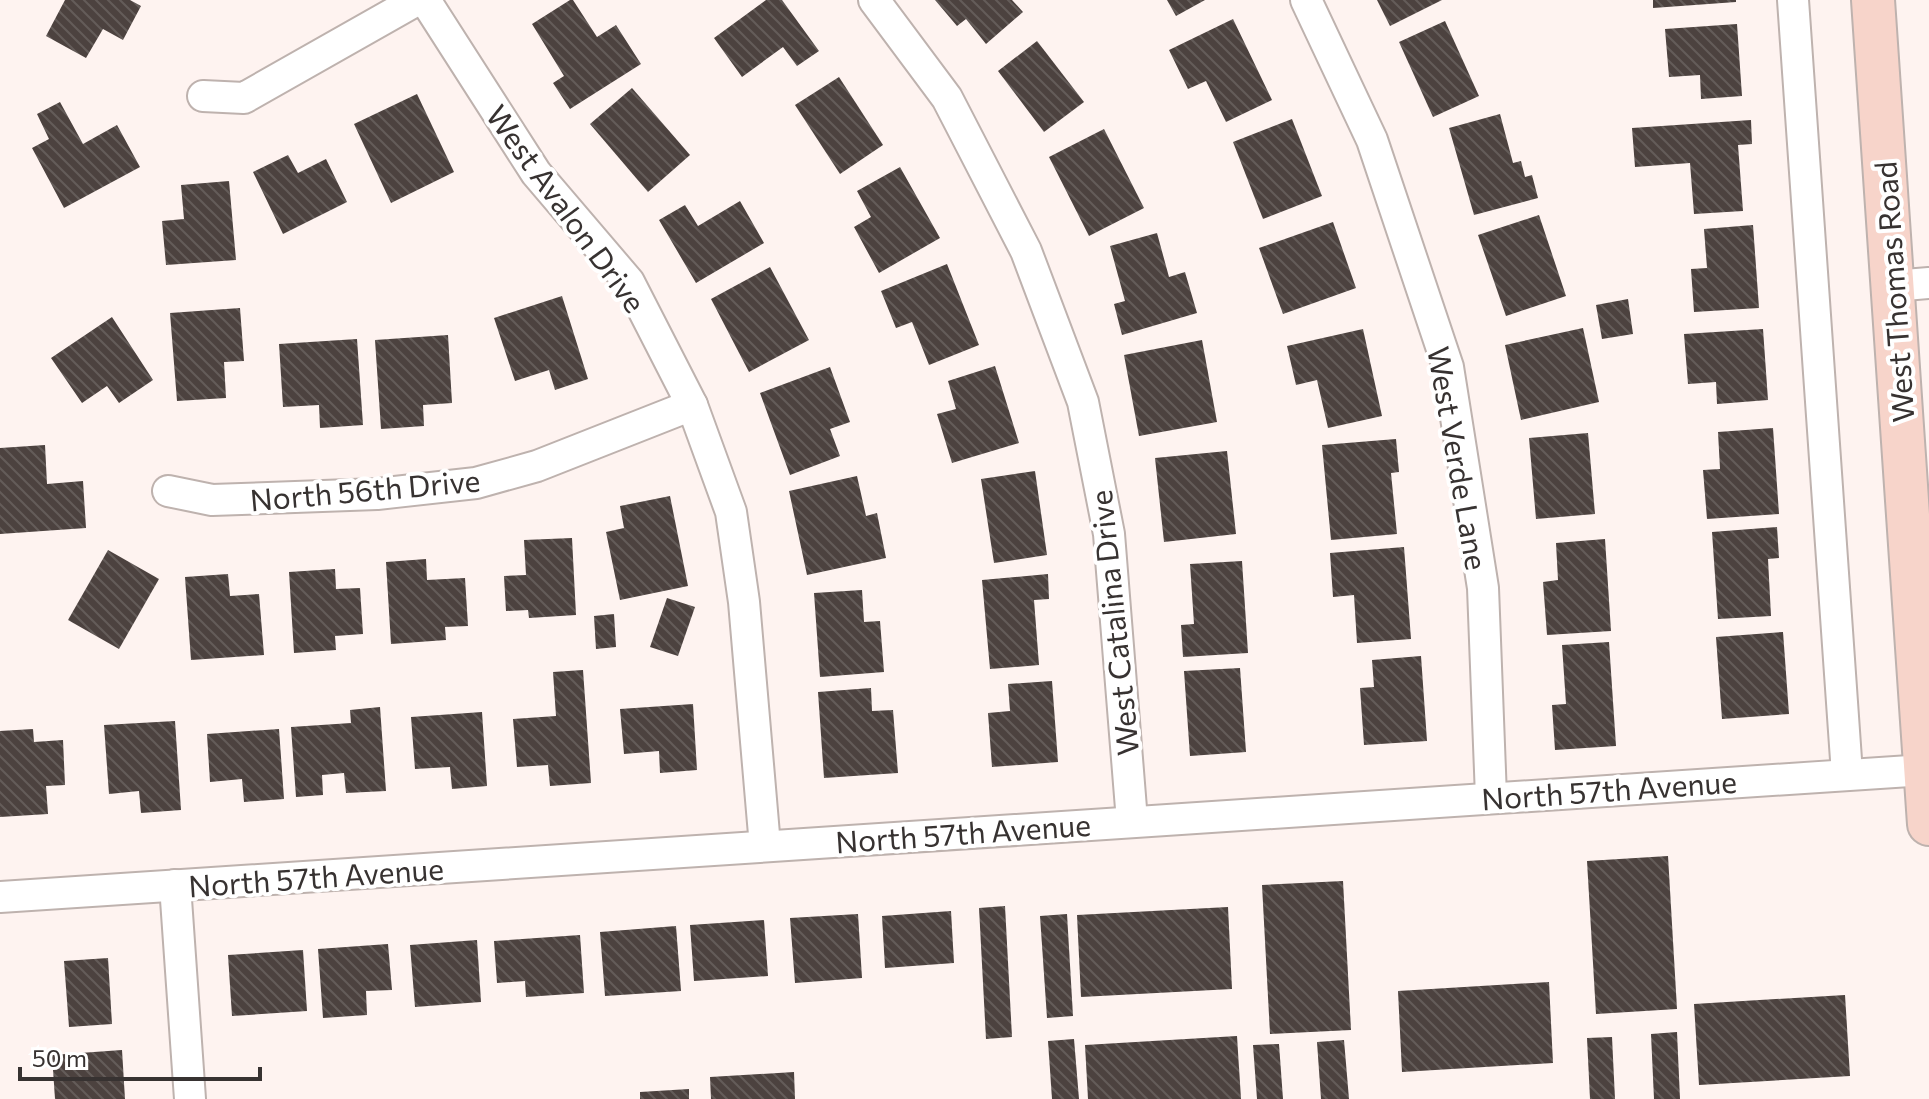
<svg xmlns="http://www.w3.org/2000/svg" width="1929" height="1099" font-family="Commissioner,sans-serif">
<style>
.building{fill:url(#building-back-hatch)}
.lines{fill:none;stroke-linecap:round;stroke-linejoin:round}
.minor-casing{stroke:#beb2ae;stroke-width:34}
.secondary-casing{stroke:#beb2ae;stroke-width:46}
.minor{stroke:#fff;stroke-width:30}
.secondary{stroke:#f7d4ca;stroke-width:42}
.labels{text-anchor:middle;dominant-baseline:central;stroke-width:8;stroke-linejoin:round;paint-order:stroke}
.street-label{font-size:30px;fill:#373231;stroke:#fff}
</style>
<defs>
<pattern id="building-back-hatch" width="6" height="6" patternUnits="userSpaceOnUse" patternTransform="scale(2)"><rect width="6" height="6" fill="#4c423f"/><path d="M-1 5l2 2M0 0l6 6M5-1l2 2" fill="none" stroke="#645c59"/></pattern>
</defs>
<rect width="100%" height="100%" fill="#fef3f0"/>
<g class="building">
<path d="M65,0H130L141,6L123,40L103,29L86,58L46,36Z"/>
<path d="M570,0H573L597,37L616,25L641,64L570,109L553,83L564,76L532,24Z"/>
<path d="M766,0H782L819,51L797,66L783,47L742,77L714,38Z"/>
<path d="M935,0H1012L1023,12L986,44L966,19L957,26Z"/>
<path d="M1167,0H1205L1176,16Z"/>
<path d="M1377,0H1442L1390,26Z"/>
<path d="M1653,0H1736V2L1653,8Z"/>
<path d="M1233,19L1272,100L1226,122L1206,81L1188,89L1169,50Z"/>
<path d="M1445,21L1479,96L1433,117L1399,42Z"/>
<path d="M1737,24L1742,96L1701,99L1700,75L1669,77L1665,29Z"/>
<path d="M1037,41L1084,102L1044,132L998,71Z"/>
<path d="M839,77L883,145L840,174L795,105Z"/>
<path d="M632,88L690,155L648,192L590,124Z"/>
<path d="M417,94L454,172L391,203L354,124Z"/>
<path d="M60,102L83,144L117,125L140,167L64,208L32,148L49,139L37,114Z"/>
<path d="M1500,114L1513,163L1521,161L1525,177L1532,175L1538,198L1474,215L1449,128Z"/>
<path d="M1292,119L1322,196L1263,219L1233,142Z"/>
<path d="M1751,120L1752,144L1738,145L1743,211L1694,214L1690,163L1635,167L1632,128Z"/>
<path d="M1104,129L1144,208L1089,236L1049,157Z"/>
<path d="M288,155L298,173L326,159L347,202L283,234L253,172Z"/>
<path d="M900,167L940,238L879,273L854,227L871,217L857,191Z"/>
<path d="M229,181L236,260L166,265L162,221L184,219L181,185Z"/>
<path d="M740,201L764,243L696,283L659,220L685,205L698,226Z"/>
<path d="M1539,215L1566,296L1506,316L1478,235Z"/>
<path d="M1333,222L1356,288L1283,314L1259,248Z"/>
<path d="M1753,225L1759,308L1694,312L1691,269L1707,268L1704,229Z"/>
<path d="M1157,233L1169,277L1185,272L1197,313L1122,335L1114,304L1125,301L1110,246Z"/>
<path d="M947,264L979,345L929,365L912,322L896,328L881,291Z"/>
<path d="M770,267L809,340L749,372L711,299Z"/>
<path d="M562,296L588,379L555,390L549,370L515,381L494,318Z"/>
<path d="M1628,299L1633,334L1602,339L1596,305Z"/>
<path d="M240,308L244,361L224,362L226,398L177,401L170,313Z"/>
<path d="M112,317L153,380L119,403L107,386L82,403L51,358Z"/>
<path d="M1583,328L1599,402L1521,420L1505,345Z"/>
<path d="M1363,329L1382,416L1328,428L1317,380L1296,385L1287,346Z"/>
<path d="M1763,329L1768,400L1717,404L1716,382L1688,384L1684,334Z"/>
<path d="M448,335L452,403L423,405L424,426L381,429L375,340Z"/>
<path d="M357,339L363,425L320,428L319,405L283,407L279,344Z"/>
<path d="M1202,340L1217,422L1139,436L1124,355Z"/>
<path d="M995,366L1019,443L952,463L937,414L956,409L948,381Z"/>
<path d="M830,367L850,422L830,429L840,456L790,475L760,393Z"/>
<path d="M1773,428L1779,514L1707,519L1703,470L1720,469L1718,432Z"/>
<path d="M1588,433L1595,514L1536,519L1529,438Z"/>
<path d="M1396,439L1399,472L1391,473L1397,534L1331,540L1322,445Z"/>
<path d="M45,445L47,484L83,481L86,528L0,534V448Z"/>
<path d="M1227,451L1236,534L1164,542L1155,458Z"/>
<path d="M1035,471L1047,555L994,563L981,479Z"/>
<path d="M857,476L866,516L877,513L886,558L807,575L789,491Z"/>
<path d="M670,496L688,586L620,600L606,532L624,528L620,506Z"/>
<path d="M1777,527L1779,558L1768,559L1771,616L1718,619L1712,532Z"/>
<path d="M572,538L576,615L529,618L528,610L506,611L504,576L526,575L524,540Z"/>
<path d="M1605,539L1611,631L1547,635L1543,582L1558,580L1556,543Z"/>
<path d="M1404,547L1411,639L1357,643L1354,595L1333,597L1330,553Z"/>
<path d="M108,550L159,579L119,649L68,620Z"/>
<path d="M426,559L427,580L465,578L468,626L445,627L446,640L391,644L386,562Z"/>
<path d="M1242,561L1248,653L1183,657L1181,625L1194,624L1190,564Z"/>
<path d="M335,569L336,589L360,588L363,634L335,636L336,650L294,653L289,572Z"/>
<path d="M228,574L230,596L259,594L264,655L191,660L185,577Z"/>
<path d="M1048,574L1049,599L1034,600L1039,665L990,669L982,580Z"/>
<path d="M862,590L864,622L880,621L884,672L820,677L814,593Z"/>
<path d="M667,598L695,607L678,656L650,647Z"/>
<path d="M614,614L616,647L596,649L594,616Z"/>
<path d="M1783,632L1789,714L1722,719L1716,637Z"/>
<path d="M1609,642L1616,746L1555,750L1552,705L1566,704L1562,645Z"/>
<path d="M1421,656L1427,741L1364,745L1360,688L1374,687L1372,660Z"/>
<path d="M1240,668L1246,752L1190,756L1184,671Z"/>
<path d="M583,670L591,783L550,786L548,765L517,767L513,719L556,716L553,672Z"/>
<path d="M1052,681L1058,762L992,767L988,713L1010,711L1008,684Z"/>
<path d="M871,688L872,711L893,710L898,773L824,778L818,692Z"/>
<path d="M693,704L697,770L660,773L659,751L624,754L620,709Z"/>
<path d="M380,707L386,791L346,793L344,773L322,775L323,795L296,797L291,727L351,723L350,710Z"/>
<path d="M482,712L487,786L452,789L450,767L415,769L411,717Z"/>
<path d="M175,721L181,810L141,813L139,791L109,794L104,725Z"/>
<path d="M33,729L34,742L63,740L65,785L46,786L48,814L0,817V731Z"/>
<path d="M279,729L284,799L244,802L242,779L210,782L207,734Z"/>
<path d="M1668,856L1677,1009L1596,1014L1587,861Z"/>
<path d="M1343,881L1351,1030L1270,1034L1262,885Z"/>
<path d="M1005,906L1012,1037L986,1039L979,908Z"/>
<path d="M1228,907L1232,989L1081,997L1077,915Z"/>
<path d="M951,911L954,963L885,968L882,916Z"/>
<path d="M858,914L862,978L795,983L790,918Z"/>
<path d="M1067,914L1073,1016L1047,1018L1040,916Z"/>
<path d="M764,920L768,976L694,981L690,925Z"/>
<path d="M676,926L681,991L605,996L600,932Z"/>
<path d="M580,935L584,993L526,997L525,981L497,983L494,941Z"/>
<path d="M477,940L481,1002L415,1007L410,945Z"/>
<path d="M388,944L392,990L366,991L367,1015L323,1018L318,949Z"/>
<path d="M303,950L307,1011L232,1016L228,955Z"/>
<path d="M108,958L112,1024L69,1027L64,961Z"/>
<path d="M1549,982L1553,1063L1402,1072L1398,991Z"/>
<path d="M1845,995L1850,1076L1699,1085L1694,1004Z"/>
<path d="M1677,1032L1680,1099H1654L1651,1034Z"/>
<path d="M1237,1036L1241,1099H1088L1085,1045Z"/>
<path d="M1612,1037L1615,1099H1590L1587,1038Z"/>
<path d="M1074,1039L1079,1099H1052L1048,1041Z"/>
<path d="M1344,1040L1349,1099H1321L1317,1042Z"/>
<path d="M1279,1044L1283,1099H1257L1253,1045Z"/>
<path d="M122,1050L125,1099H55L52,1055Z"/>
<path d="M794,1072L795,1099H711L710,1077Z"/>
<path d="M689,1089V1099H640V1092Z"/>
</g>
<g class="lines">
<defs>
<g id="minor">
<path d="M425,0L536,173L629,282L692,405L731,512L744,602L765,846"/>
<path d="M874,0L947,98L1026,251L1083,402L1109,534L1132,821"/>
<path d="M1306,0L1372,140L1448,367L1483,588L1491,797"/>
<path d="M1793,0L1847,774"/>
<path d="M203,96L244,98L417,0"/>
<path d="M1893,286L1929,283"/>
<path d="M168,491L212,500L377,494L476,483L537,466L692,405"/>
<path d="M175,885L190,1099"/>
<path d="M0,897L1925,770"/>
</g>
<path id="secondary" d="M1873,0L1929,824"/>
</defs>
<use href="#minor" class="minor-casing"/>
<use href="#secondary" class="secondary-casing"/>
<use href="#minor" class="minor"/>
<use href="#secondary" class="secondary"/>
</g>
<g class="labels">
<g class="street-label">
<text transform="translate(567 208) rotate(54)">West Avalon Drive</text>
<text transform="translate(1893 292) rotate(-94)">West Thomas Road</text>
<text transform="translate(1459 458) rotate(80)">West Verde Lane</text>
<text transform="translate(365 489) rotate(-5)">North 56th Drive</text>
<text transform="translate(1113 623) rotate(-96)">West Catalina Drive</text>
<text transform="translate(1609 789) rotate(-4)">North 57th Avenue</text>
<text transform="translate(963 832) rotate(-4)">North 57th Avenue</text>
<text transform="translate(316 876) rotate(-4)">North 57th Avenue</text>
</g>
</g>
<path d="M20 1067v12h240v-12" fill="none" stroke="#373231" stroke-width="4"/>
<text x="32" y="1067" font-size="24" fill="#373231" stroke="#ffffff" stroke-width="6" paint-order="stroke">50 m</text>
</svg>
